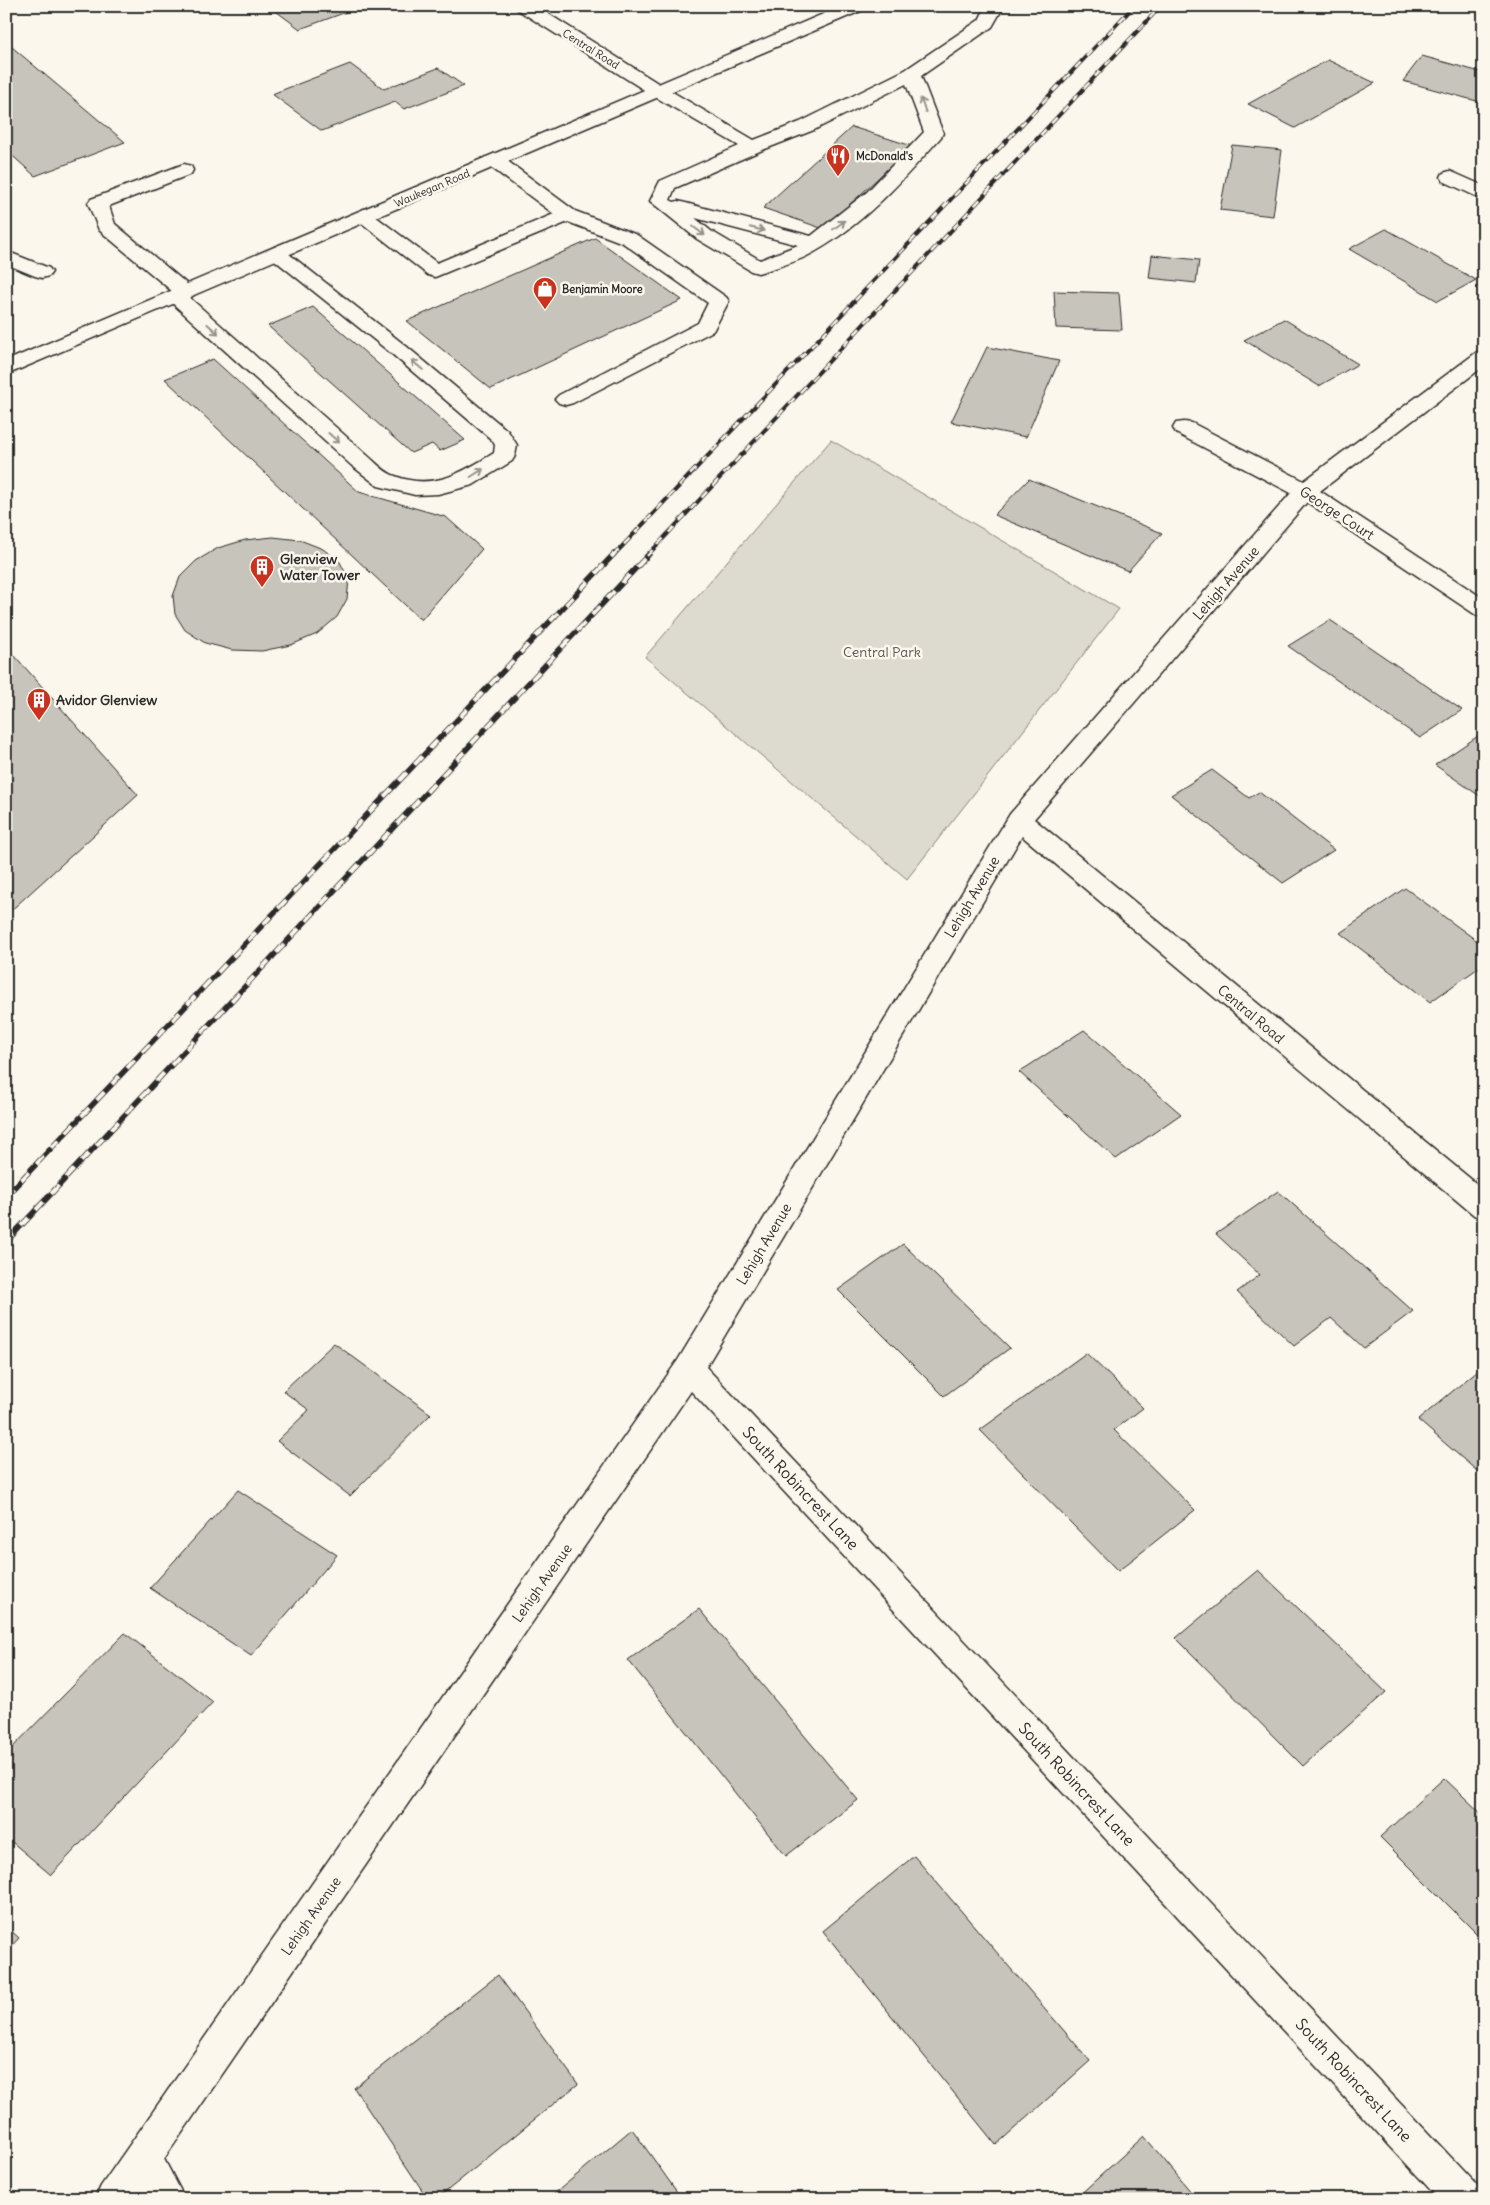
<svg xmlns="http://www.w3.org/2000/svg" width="1490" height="2205" font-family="Delius,sans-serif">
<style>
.green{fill:#dddad0;stroke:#84827e}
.building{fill:#c7c4bc;stroke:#2b2b2b}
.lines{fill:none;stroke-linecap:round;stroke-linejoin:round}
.lane-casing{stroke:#2b2b2b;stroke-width:3}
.street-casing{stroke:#2b2b2b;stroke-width:3}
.primary-casing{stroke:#2b2b2b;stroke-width:3}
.lane{fill:#fbf7ec;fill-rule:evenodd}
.street{fill:#fbf7ec;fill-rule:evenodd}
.primary{fill:#fbf7ec;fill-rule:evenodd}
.rail-far1-casing{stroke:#2b2b2b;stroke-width:4}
.rail-casing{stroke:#2b2b2b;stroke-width:5.5}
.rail-far1{stroke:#fbf7ec;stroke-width:2.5;stroke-dasharray:8;stroke-linecap:butt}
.rail{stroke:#fbf7ec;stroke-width:4;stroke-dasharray:11;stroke-linecap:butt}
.oneway{stroke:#93918c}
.labels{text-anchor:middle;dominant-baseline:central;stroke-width:5;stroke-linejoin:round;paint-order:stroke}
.far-street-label{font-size:11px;fill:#2b2b2b;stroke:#fbf7ec}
.far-poi-label{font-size:11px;font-weight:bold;fill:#2b2b2b;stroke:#fbf7ec;text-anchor:start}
.street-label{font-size:14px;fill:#2b2b2b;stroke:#fbf7ec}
.poi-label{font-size:14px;font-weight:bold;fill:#2b2b2b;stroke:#fbf7ec;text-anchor:start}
.park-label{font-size:14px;fill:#585754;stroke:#fbf7ec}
.near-street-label{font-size:16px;fill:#2b2b2b;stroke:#fbf7ec}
</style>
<rect width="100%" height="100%" fill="#fbf7ec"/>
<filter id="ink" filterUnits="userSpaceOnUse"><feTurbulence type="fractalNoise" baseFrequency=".02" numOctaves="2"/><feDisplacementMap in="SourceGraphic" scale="10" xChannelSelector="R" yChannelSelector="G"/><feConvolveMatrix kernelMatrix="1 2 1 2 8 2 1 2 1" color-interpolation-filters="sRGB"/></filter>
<g filter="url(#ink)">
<path class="green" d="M831,440L1119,609L907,879L645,657Z"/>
<g class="building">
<path d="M269,6H342L349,11L300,29Z"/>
<path d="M6,42L125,142L35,176L6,150Z"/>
<path d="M1422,56L1484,73V103L1403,81Z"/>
<path d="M1328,60L1375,83L1295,128L1248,104Z"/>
<path d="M350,64L384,89L438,68L464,86L404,109L395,102L322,131L272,94Z"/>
<path d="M852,127L912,146L824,229L763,208Z"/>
<path d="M1232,145L1282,150L1273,216L1220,210Z"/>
<path d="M1386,229L1476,280L1438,301L1349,249Z"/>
<path d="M595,238L682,300L491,389L407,321Z"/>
<path d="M1152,255L1199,260L1196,283L1149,278Z"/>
<path d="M1054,291L1119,293L1122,330L1056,328Z"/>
<path d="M313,307L465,440L440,451L432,444L411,453L268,326Z"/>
<path d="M1284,319L1358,364L1319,386L1244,340Z"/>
<path d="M987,347L1059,361L1026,437L951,422Z"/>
<path d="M213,359L359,492L446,517L482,549L421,620L165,379Z"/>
<path d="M1029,479L1162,533L1128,571L994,515Z"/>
<path d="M273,537L300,540L323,549L340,562L349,580L347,599L337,617L317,634L291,645L262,651L232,650L205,643L185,630L175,614L173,596L180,577L196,561L218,548L245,540Z"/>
<path d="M1330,620L1462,710L1420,738L1288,646Z"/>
<path d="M6,646L138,795L6,915Z"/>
<path d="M1484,732V799L1435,765Z"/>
<path d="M1212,770L1249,798L1259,792L1334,850L1283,883L1171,795Z"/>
<path d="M1405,888L1484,946V964L1430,1002L1340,933Z"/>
<path d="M1084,1030L1181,1114L1116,1159L1019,1072Z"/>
<path d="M1278,1191L1413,1311L1364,1348L1331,1318L1294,1346L1237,1292L1260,1275L1216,1234Z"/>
<path d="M903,1244L1010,1348L944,1396L838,1290Z"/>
<path d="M334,1343L431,1414L350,1496L277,1441L309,1410L283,1391Z"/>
<path d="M1086,1353L1143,1408L1114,1430L1195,1510L1118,1571L980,1430Z"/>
<path d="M1478,1370L1484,1375V1477L1418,1420Z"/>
<path d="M238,1490L337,1555L251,1656L150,1588Z"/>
<path d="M1258,1570L1386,1692L1303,1766L1176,1638Z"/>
<path d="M699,1609L858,1800L786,1856L628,1660Z"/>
<path d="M125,1633L213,1702L51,1875L6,1837V1754Z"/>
<path d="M1444,1778L1484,1816V1941L1380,1837Z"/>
<path d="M914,1856L1090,2061L996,2145L823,1931Z"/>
<path d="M6,1926L19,1938L6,1952Z"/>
<path d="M498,1975L578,2084L437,2199H428L354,2088Z"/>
<path d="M632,2129L682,2199H548Z"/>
<path d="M1144,2136L1197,2199H1075Z"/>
</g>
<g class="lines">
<defs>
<g id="lane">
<path d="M986,6H1004L992,27L921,76L943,133L941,137C902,181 859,230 805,257C792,263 778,267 765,271L758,273L751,271L697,239L650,201L660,181L739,146L652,95L649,91L652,87L658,86L664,87L754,140L800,122L905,70L979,20ZM906,84L924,132L867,192L811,236L678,201L674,202L670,200L675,188L760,151L814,130ZM695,218L798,245L760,260L711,231Z"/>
<path d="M495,155L502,157L575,211L637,235L726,297L729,301L713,331L573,403L566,405L559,403L555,399L559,395L698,323L708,303L623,243L568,222L435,277L428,275L354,217L357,213L364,211L371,213L437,263L554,214L488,165L486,161L488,157Z"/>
<path d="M184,164L191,166L193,170L191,174L109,206L115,224L193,289L196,293L190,298L367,455C375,462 385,473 395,476C434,491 462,472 494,453L495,445L492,440L392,354L267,254L270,250L277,248L284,250L406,346L508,431L517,445L515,456L512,461L473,485L438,494L415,495L378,486L351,465L170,301L167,297L173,292L99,230L88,203L91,199Z"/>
<path d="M6,251L49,268L52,272L49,276L42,278L35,276L6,264Z"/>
</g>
<g id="street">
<path d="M515,6H536L664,87L667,91L664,95L658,96L652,95L518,10Z"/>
<path d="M1450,171L1484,186V200L1443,181L1441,177L1443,173Z"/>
<path d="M1484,350V366L1320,491L1484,599V617L1476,615L1307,502L1034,819L1484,1190V1219L1474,1215L1022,836L706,1367L1478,2186L1484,2199H1439L691,1391L164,2159L185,2199H145L141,2192L137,2199H95L101,2186L678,1360L1010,814L1291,493L1176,433L1173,428L1176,423L1184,422L1192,423L1304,481L1477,352Z"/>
</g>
<path id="primary" d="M842,6H866L863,10L6,375V361Z"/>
</defs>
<use href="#lane" class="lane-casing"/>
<use href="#street" class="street-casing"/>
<use href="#primary" class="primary-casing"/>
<use href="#lane" class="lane"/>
<use href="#street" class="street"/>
<use href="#primary" class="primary"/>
<defs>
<g id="rail-far1">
<path d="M613,556L1134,6"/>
<path d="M647,556L1161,6"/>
</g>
<g id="rail">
<path d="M6,1196L614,554"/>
<path d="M6,1242L649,554"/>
</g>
</defs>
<use href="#rail-far1" class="rail-far1-casing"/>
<use href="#rail" class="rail-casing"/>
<use href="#rail-far1" class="rail-far1"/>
<use href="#rail" class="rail"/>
</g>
<defs><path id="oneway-shaft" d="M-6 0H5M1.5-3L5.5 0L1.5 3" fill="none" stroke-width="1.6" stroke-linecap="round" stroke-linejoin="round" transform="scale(1.25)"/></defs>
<g class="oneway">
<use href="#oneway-shaft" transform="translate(923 105) rotate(-111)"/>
<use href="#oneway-shaft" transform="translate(839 225) rotate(-37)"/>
<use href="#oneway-shaft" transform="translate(757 229) rotate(14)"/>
<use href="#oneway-shaft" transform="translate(699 231) rotate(37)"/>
<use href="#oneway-shaft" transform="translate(213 329) rotate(42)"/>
<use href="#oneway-shaft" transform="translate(417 365) rotate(-140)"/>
<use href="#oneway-shaft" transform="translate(334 438) rotate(42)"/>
<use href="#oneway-shaft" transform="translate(477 473) rotate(-32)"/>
</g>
</g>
<defs>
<symbol id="restaurant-pin" viewBox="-11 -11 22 30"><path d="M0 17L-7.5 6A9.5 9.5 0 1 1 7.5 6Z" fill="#c8321e" stroke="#fbf7ec"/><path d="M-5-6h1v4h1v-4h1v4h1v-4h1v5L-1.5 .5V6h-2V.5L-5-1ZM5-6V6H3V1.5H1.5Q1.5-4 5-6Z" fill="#fff"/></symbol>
<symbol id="shop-pin" viewBox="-11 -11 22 30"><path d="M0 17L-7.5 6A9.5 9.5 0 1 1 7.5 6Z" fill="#c8321e" stroke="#fbf7ec"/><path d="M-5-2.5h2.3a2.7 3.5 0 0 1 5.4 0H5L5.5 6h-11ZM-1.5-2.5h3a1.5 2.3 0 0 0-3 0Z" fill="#fff"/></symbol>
<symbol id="building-pin" viewBox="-11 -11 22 30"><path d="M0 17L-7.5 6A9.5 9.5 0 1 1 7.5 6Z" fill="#c8321e" stroke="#fbf7ec"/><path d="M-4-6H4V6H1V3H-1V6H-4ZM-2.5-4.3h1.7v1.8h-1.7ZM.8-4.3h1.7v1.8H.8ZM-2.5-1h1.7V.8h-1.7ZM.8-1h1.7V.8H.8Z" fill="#fff"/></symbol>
</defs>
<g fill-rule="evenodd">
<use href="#restaurant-pin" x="824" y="142" width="28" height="38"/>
<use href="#shop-pin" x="531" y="275" width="28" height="38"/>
<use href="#building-pin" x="248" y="553" width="28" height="38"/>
<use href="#building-pin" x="25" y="686" width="28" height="38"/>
</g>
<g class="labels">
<g class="far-street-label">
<text transform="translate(591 49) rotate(32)">Central Road</text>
<text transform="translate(432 188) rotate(-23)">Waukegan Road</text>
</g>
<g class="far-poi-label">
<text x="856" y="156">McDonald's</text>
<text x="562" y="289">Benjamin Moore</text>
</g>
<g class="street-label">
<text transform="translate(1337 513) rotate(33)">George Court</text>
<text transform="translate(1226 583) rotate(-49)">Lehigh Avenue</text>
<text transform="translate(972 897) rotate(-59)">Lehigh Avenue</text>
<text transform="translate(1251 1014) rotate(40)">Central Road</text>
<text transform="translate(764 1244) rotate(-59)">Lehigh Avenue</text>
<text transform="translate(542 1583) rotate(-55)">Lehigh Avenue</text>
<text transform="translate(311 1916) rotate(-55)">Lehigh Avenue</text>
</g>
<g class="poi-label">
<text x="280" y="559">Glenview<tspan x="280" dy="16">Water Tower</tspan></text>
<text x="56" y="700">Avidor Glenview</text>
</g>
<g class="park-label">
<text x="882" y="652">Central Park</text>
</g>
<g class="near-street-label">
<text transform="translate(801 1488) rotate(47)">South Robincrest Lane</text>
<text transform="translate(1077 1784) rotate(47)">South Robincrest Lane</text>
<text transform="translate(1354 2080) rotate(47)">South Robincrest Lane</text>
</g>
</g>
<rect width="1490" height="2205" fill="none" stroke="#fbf7ec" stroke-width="25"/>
<rect x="12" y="12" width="1465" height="2180" fill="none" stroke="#2b2b2b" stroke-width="2" filter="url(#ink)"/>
</svg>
